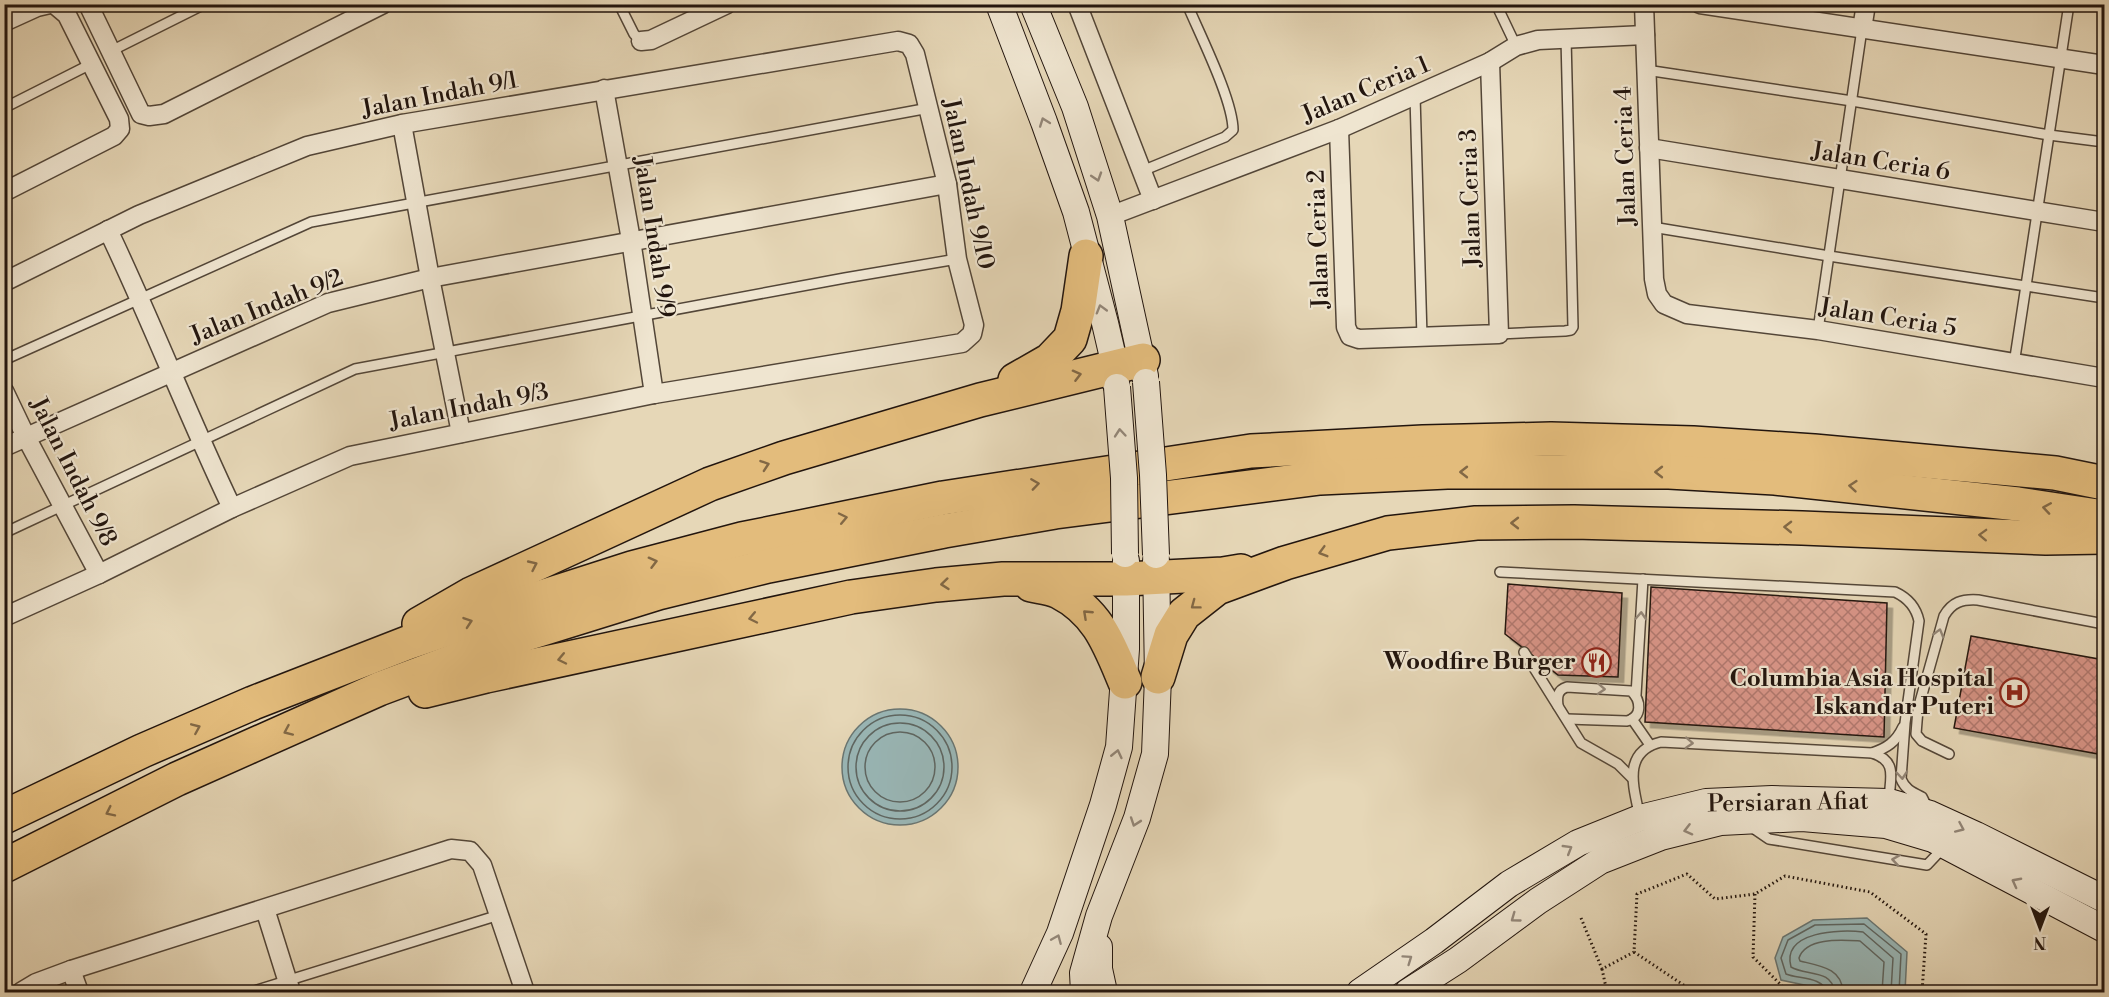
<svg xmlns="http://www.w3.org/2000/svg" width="2109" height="997" font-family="'Libre Bodoni',serif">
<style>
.water{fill:#99b7b7;stroke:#697673;stroke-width:1.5}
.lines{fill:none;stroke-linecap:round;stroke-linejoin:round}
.shore{stroke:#5e6662;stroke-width:1.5}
.building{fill:url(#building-cross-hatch);stroke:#22150e;stroke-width:1.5;filter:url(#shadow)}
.lane-casing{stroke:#534638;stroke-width:12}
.street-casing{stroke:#534638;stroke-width:21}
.secondary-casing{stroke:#22150e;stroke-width:28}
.highway-casing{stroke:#22150e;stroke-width:36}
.path{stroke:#22150e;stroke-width:3;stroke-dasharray:1.5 3;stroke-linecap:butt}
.lane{stroke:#efe5d0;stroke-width:9}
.street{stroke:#efe5d0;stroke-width:18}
.secondary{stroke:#efe5d0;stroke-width:26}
.highway{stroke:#e3bc7c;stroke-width:33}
.secondary-bridge-casing{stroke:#22150e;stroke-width:28;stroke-linecap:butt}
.secondary-bridge{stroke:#efe5d0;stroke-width:26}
.oneway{stroke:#938779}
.oneway2{stroke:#826845}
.labels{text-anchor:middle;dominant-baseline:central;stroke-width:4.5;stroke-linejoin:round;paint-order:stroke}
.street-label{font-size:24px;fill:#22150e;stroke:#efe5d0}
.poi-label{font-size:24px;font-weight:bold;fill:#22150e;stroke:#efe5d0;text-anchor:end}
</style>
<defs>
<pattern id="building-cross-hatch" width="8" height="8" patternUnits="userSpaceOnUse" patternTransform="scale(1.5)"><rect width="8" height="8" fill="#d99588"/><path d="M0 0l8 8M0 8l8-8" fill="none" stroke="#b0786e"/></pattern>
<filter id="shadow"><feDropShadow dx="5.5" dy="5.5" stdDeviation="0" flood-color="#0004"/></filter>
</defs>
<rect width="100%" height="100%" fill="#e6d7b7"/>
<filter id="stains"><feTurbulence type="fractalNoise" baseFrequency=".00333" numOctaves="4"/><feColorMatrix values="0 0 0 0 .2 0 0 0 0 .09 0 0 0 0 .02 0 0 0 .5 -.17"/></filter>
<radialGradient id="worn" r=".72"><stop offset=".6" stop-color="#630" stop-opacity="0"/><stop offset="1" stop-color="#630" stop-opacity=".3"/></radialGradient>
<g class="water">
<circle cx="900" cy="767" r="58"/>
<path d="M1867,918L1907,952L1905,992H1823L1818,988L1781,980L1775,958L1783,937L1813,920Z"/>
</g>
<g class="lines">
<g class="shore">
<circle cx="900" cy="767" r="52"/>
<circle cx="900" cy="767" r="44"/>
<circle cx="900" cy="767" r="35"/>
<path d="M1826,992C1824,977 1798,979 1786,974L1781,958L1788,940L1815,925L1864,924L1901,954L1899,992"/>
<path d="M1834,992C1833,969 1805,976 1791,967C1781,931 1841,929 1863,932L1893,958L1891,992"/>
<path d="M1843,992C1842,968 1820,966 1800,961L1799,958C1806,937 1842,940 1860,941L1884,962L1882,992"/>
</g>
</g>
<g class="building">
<path d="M1508,584L1622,593L1618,677L1558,675L1505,634Z"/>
<path d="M1651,587L1887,603L1884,737L1645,722Z"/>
<path d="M1971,636L2104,660V755L1954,728Z"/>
</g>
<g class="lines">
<defs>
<g id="lane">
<path d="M619,4L634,34L641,41"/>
<path d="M1496,4L1516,46"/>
<path d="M111,51L205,4"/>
<path d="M1646,70L1852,101L2049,135L2104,142"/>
<path d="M1415,96L1422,337"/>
<path d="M4,108L91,64"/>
<path d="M1142,171L1225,137L1233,130C1233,100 1200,35 1187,4"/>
<path d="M1652,227L1829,256L2104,298"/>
<path d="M1818,330L1862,29"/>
<path d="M1499,334L1565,331L1571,330L1573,327L1566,38"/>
<path d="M4,360L311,222L929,108"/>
<path d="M2014,364L2069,4"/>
<path d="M4,533L355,369L845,278L957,259"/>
<path d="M1500,572L1895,592C1908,598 1916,607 1919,621L1905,723L1901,779C1905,789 1912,792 1922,797L1928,809"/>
<path d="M1524,652L1581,743L1618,764L1632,778"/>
<path d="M1636,695L1643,579"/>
<path d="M1558,706C1557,697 1557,690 1567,687L1631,691C1641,700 1643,717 1627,721L1567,719"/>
<path d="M1632,719L1650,745"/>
<path d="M1872,753C1887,748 1896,742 1903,727"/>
<path d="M1949,754L1922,741L1916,734L1918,709L1944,616C1952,602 1962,599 1978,600L2104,624"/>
<path d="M1640,818C1634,788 1621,752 1661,742L1872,753C1898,761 1890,778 1889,800"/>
<path d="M1750,826L1769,839L1927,865L1944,847"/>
<path d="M251,992L499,915"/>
</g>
<g id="street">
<path d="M88,4L141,114L149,116L164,114L383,4"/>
<path d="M1077,4L1153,200"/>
<path d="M1644,4L1654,279L1657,294L1664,304L1687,314L1818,330L2104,378"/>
<path d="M1700,4L2104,65"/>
<path d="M4,22L37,7L50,4"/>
<path d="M1862,29L1866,4"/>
<path d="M641,41L651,40L727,4"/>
<path d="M604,89L631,240L654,394"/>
<path d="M402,124L430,278L461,433"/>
<path d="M1339,129L1346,327L1350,336L1359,339L1499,334L1490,62"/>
<path d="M1649,148L2104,222"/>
<path d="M4,192L114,136L120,129L119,119L67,15L54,4"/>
<path d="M1110,216L1339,129L1490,62L1516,46L1538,40L1645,35"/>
<path d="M108,230C152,322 188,416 232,508"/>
<path d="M4,282L139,215L307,146L402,124L898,41L909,44L915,54L947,184L957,259L974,325L972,334L962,343L654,394L350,456L232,508L99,574L4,617"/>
<path d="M4,391L26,437L99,574"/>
<path d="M4,447L328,303L430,278L947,184"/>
<path d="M265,909L291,992"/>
<path d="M71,970L79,992"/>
<path d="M21,992L36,983L71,970L451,849L470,851L482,865L525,992"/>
</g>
<g id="secondary">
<path d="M999,4L1044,122L1076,212L1105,323L1115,366L1116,384"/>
<path d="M1033,4L1075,107L1110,216L1145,376"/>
<path d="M1099,947V969L1104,992"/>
<path d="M1033,992L1060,933L1103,805L1119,747L1126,649V561"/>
<path d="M1084,992L1083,973L1099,916L1137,818L1155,754L1158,677L1156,561"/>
<path d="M1360,992L1434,941L1509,884L1578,843L1640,818L1706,802L1772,799L1889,802L1930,814L1976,835L2104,899"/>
<path d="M1408,992L1458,960L1538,901L1600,861L1661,837L1721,822L1802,818L1886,825L1933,839L2104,929"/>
</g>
<g id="highway">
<path d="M1015,380L1050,360L1070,339L1078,311L1086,256"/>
<path d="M1031,585C1040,587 1051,588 1059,592C1098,612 1109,644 1125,682"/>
<path d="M419,624L471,594L710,484L784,458L980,400L1143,360"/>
<path d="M1158,677L1171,635L1184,614L1217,588L1285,563L1388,533L1476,523L1574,522L1802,528L2046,538L2104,537"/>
<path d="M425,691L486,676L851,597L936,585L1003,579H1126L1223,574L1241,571"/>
<path d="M4,817L142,751L253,703L407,643L535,599L632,568L742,539L943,498L1251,451L1423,442L1551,439L1693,443L1814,451L2055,473L2104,483"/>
<path d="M4,866L177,779L379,689L526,634L658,593L768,566L944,531L1055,512L1320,478L1447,472H1669L1775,478L2018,504L2104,517"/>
</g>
</defs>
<use href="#lane" class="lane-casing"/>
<use href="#street" class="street-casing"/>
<use href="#secondary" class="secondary-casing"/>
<use href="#highway" class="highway-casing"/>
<g class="path">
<path d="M1755,894L1753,957L1788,992"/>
<path d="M1581,918L1602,969L1634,952L1637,894L1687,874L1715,899L1755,894L1785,876L1870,892L1926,934L1922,992"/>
<path d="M1634,952L1694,992"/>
<path d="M1602,969L1607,992"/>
</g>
<use href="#lane" class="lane"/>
<use href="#street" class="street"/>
<use href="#secondary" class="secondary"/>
<use href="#highway" class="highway"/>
<defs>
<g id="secondary-bridge">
<path d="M1146,382L1153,475L1156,555"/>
<path d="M1117,387L1124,478L1125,554"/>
</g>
</defs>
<use href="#secondary-bridge" class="secondary-bridge-casing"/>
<use href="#secondary-bridge" class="secondary-bridge"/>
</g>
<defs><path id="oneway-chevron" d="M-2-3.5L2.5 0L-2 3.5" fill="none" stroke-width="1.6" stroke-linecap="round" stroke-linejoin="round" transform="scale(1.5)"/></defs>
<g class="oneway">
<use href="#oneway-chevron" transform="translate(1044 122) rotate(-110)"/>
<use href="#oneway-chevron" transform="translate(1097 177) rotate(72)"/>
<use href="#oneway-chevron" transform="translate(1101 309) rotate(-106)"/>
<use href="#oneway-chevron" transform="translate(1120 433) rotate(-95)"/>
<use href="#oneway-chevron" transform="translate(1641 616) rotate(-87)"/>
<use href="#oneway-chevron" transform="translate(1939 633) rotate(-74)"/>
<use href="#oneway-chevron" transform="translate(1601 689) rotate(3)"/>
<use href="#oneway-chevron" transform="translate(1689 743) rotate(3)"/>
<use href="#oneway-chevron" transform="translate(1117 754) rotate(-77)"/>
<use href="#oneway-chevron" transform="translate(1902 775) rotate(85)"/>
<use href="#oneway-chevron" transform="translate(1135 822) rotate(109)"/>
<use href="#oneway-chevron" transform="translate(1960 828) rotate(24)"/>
<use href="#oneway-chevron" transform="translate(1688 830) rotate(166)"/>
<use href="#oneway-chevron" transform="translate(1568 849) rotate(-31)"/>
<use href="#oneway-chevron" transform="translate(1896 860) rotate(-171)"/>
<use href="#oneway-chevron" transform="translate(2016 882) rotate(-152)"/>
<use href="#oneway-chevron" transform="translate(1515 918) rotate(144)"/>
<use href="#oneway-chevron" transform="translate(1057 939) rotate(-67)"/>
<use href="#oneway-chevron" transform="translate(1408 959) rotate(-35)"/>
</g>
<g class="oneway2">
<use href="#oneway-chevron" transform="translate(1077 375) rotate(-14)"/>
<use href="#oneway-chevron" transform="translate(765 465) rotate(-19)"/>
<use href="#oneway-chevron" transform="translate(1464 472) rotate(180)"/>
<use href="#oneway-chevron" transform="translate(1659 472) rotate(-180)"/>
<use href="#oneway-chevron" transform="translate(1035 484) rotate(-8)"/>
<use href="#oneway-chevron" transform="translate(1853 486) rotate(-175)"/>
<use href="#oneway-chevron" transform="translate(2047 508) rotate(-171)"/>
<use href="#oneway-chevron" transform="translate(843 518) rotate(-12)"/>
<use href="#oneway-chevron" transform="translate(1515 523) rotate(180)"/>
<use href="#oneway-chevron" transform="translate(1788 527) rotate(-179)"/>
<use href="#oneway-chevron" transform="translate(1983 535) rotate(-178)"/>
<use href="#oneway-chevron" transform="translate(1323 552) rotate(164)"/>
<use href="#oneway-chevron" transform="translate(653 562) rotate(-15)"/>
<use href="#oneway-chevron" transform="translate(533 565) rotate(-25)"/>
<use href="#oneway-chevron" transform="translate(945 584) rotate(174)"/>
<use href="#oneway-chevron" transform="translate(1195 605) rotate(143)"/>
<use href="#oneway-chevron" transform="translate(1087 614) rotate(-137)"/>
<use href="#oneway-chevron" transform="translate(753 618) rotate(168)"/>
<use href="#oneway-chevron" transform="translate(468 622) rotate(-19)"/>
<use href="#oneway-chevron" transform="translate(562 659) rotate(168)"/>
<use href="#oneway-chevron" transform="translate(196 728) rotate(-23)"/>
<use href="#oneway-chevron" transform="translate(288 731) rotate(156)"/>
<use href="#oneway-chevron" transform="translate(110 812) rotate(154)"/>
</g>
<defs>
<symbol id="restaurant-ring" viewBox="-11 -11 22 22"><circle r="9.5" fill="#efe5d0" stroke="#8f2418" stroke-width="1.5"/><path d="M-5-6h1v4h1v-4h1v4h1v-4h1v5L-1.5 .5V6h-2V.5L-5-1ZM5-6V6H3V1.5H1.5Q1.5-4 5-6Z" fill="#8f2418"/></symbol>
<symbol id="hospital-ring" viewBox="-11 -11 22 22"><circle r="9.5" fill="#efe5d0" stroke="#8f2418" stroke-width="1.5"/><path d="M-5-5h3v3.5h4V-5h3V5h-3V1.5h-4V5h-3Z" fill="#8f2418"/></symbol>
</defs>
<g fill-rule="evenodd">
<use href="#restaurant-ring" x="1580" y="646" width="33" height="33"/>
<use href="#hospital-ring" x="1998" y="676" width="33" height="33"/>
</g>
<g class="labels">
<g class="street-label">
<text transform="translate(1366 90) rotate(-23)">Jalan Ceria 1</text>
<text transform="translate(440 95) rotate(-11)">Jalan Indah 9/1</text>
<text transform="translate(1626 156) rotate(-92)">Jalan Ceria 4</text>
<text transform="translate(1881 162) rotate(9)">Jalan Ceria 6</text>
<text transform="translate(968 184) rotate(78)">Jalan Indah 9/10</text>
<text transform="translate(1471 198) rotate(-92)">Jalan Ceria 3</text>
<text transform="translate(654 237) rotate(81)">Jalan Indah 9/9</text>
<text transform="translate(1319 239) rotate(-92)">Jalan Ceria 2</text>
<text transform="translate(267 307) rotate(-22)">Jalan Indah 9/2</text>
<text transform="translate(1888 318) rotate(9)">Jalan Ceria 5</text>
<text transform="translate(469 407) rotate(-11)">Jalan Indah 9/3</text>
<text transform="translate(73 472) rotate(63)">Jalan Indah 9/8</text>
<text transform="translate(1788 803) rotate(-1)">Persiaran Afiat</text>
</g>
<g class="poi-label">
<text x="1576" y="662">Woodfire Burger</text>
<text x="1994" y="679">Columbia Asia Hospital<tspan x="1994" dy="28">Iskandar Puteri</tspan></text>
</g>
</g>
<rect width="2109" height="997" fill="none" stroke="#e6d7b7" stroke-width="24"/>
<rect x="6" y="6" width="2097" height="985" fill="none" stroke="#22150e" stroke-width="3"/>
<rect x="12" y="12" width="2085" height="973" fill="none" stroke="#22150e" stroke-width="1.5"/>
<g transform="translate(2040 928) rotate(180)" stroke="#efe5d0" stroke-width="4.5" paint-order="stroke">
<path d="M0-4.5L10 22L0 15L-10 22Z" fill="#22150e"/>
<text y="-9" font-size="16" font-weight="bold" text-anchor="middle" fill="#22150e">N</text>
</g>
<rect width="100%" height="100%" filter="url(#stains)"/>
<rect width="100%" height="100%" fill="url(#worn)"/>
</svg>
